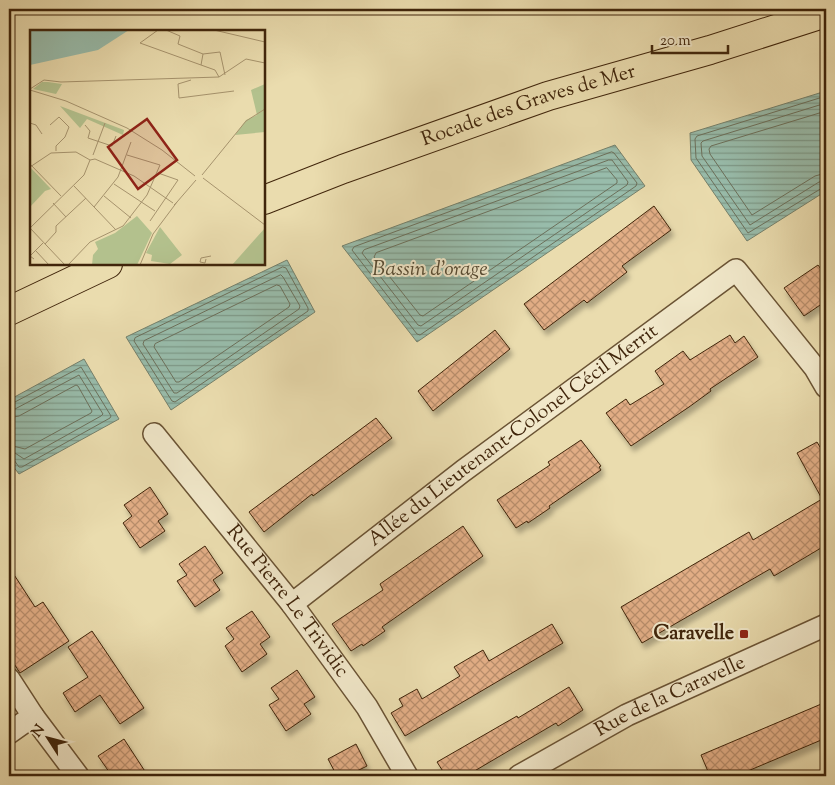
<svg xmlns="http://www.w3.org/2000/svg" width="835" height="785" font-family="'Sorts Mill Goudy',serif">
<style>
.water{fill:url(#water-rules);stroke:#75806b}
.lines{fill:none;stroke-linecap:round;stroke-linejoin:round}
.shore{stroke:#6c705b;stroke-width:1}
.building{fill:url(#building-cross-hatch);stroke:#40250b;filter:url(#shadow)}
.street-casing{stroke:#6a5334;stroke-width:24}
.primary-casing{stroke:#40250b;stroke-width:30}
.street{stroke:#f1e8ca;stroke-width:21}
.primary{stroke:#eadcae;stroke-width:28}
.poi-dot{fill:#8f2418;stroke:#f1e8ca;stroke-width:2}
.labels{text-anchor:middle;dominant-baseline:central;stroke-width:4;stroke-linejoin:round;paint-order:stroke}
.street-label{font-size:20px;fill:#40250b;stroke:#f1e8ca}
.poi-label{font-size:20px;font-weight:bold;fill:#40250b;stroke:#f1e8ca;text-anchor:end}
.water-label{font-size:21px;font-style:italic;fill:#564b33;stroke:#f1e8ca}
.inset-road{fill:none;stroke:#a6936d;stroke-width:1}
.view{fill:#8f2418;fill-opacity:0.15;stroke:#8f2418;stroke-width:2.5}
.inset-edge{fill:none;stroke:#40250b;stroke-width:2.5}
</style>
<defs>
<pattern id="water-rules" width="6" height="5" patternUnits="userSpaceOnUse" patternTransform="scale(1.25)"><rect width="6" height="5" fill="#98bcab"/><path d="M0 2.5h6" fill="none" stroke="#7d9989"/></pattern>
<pattern id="building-cross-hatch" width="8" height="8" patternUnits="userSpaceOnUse" patternTransform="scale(1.25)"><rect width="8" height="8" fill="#e1ad85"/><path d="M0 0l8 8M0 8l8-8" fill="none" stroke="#b88d6b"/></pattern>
<filter id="shadow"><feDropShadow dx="3" dy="5.5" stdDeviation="2.5" flood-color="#0004"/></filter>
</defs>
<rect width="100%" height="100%" fill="#eadcae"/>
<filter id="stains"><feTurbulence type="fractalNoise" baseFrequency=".004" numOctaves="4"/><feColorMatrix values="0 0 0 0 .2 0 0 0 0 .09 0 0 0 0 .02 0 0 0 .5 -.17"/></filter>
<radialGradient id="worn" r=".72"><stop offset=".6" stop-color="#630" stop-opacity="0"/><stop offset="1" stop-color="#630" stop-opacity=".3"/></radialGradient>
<g class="water">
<path d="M826,91V191L747,241L691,160L690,133Z"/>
<path d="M615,145L645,186L417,342L342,246Z"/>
<path d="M287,260L315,312L171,410L126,337Z"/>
<path d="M84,359L119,419L19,474L9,461V400Z"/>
</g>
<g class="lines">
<g class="shore">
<path d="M826,96L697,136L695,139L696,158L748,233L822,188L826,187"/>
<path d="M826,103L703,141L701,143L702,156L750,225L819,182L826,181"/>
<path d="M826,111L711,146L709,149L710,154L752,215L815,176L826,173"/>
<path d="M612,152L614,153L637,183L636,186L420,335L417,334L352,250L354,247Z"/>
<path d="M609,160H612L628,182L627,185L421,326L418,325L362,253L364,250Z"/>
<path d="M607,168L617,180V183L423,316L420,315L374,257L376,253Z"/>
<path d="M283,267L286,268L308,308V311L175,402L172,401L134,341L135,338Z"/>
<path d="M281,275L283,277L300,306L299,309L177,393H174L143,344L144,341Z"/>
<path d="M277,285L280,286L290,304L289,307L179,382H176L154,347L155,344Z"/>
<path d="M9,404L13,403L81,367L111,416L110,418L22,467H19L14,460L9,458"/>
<path d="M9,410L15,409L79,375L103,414L101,416L24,459L15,453L9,452"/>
<path d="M9,418L19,416L76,385L78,386L92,411L91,413L25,449L9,445"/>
</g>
</g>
<g class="building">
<path d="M654,206L671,230L622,266L627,272L587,303L584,300L544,330L524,304Z"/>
<path d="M818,265L826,276V301L804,316L784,288Z"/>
<path d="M495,330L510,349L433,411L418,391Z"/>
<path d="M730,335L735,343L744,336L758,357L710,389L711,391L689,407L631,446L606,413L626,399L630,405L664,384L655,371L683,351L690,360Z"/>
<path d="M376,418L392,438L313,496L312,494L264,532L249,512Z"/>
<path d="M581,440L601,466L599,467L601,470L549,506L550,508L528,523L527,521L516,528L497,500L550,465L548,462Z"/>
<path d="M817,442L826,457V545L774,576L770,569L642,643L621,607L749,532L753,540L822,499L797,453Z"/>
<path d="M150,487L168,514L158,521L165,531L140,548L123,523L132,516L124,505Z"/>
<path d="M463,526L483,556L382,627L385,631L363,646L362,644L351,651L332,624L383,590L380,584Z"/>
<path d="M205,546L223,573L213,580L220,590L195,607L177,581L187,575L179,564Z"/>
<path d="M9,567L35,607L43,602L69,641L20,673L9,656Z"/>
<path d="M252,611L270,637L260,644L267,654L242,672L225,646L234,639L226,628Z"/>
<path d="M552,624L563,643L405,736L391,713L403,706L399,699L417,689L422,699L460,676L454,667L483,650L489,661Z"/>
<path d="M92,631L144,708L120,724L100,695L75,712L63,693L88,677L68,647Z"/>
<path d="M297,670L315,697L304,704L311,714L286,731L269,705L279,699L271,688Z"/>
<path d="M569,687L583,710L558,726L556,723L466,776H446L437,762L517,716L518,718Z"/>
<path d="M826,702V738L736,776H710L701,755Z"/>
<path d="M124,739L148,776H112L98,756Z"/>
<path d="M356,744L367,766L347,776H337L328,759Z"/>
</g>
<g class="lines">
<defs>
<g id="street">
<path id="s1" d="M154,434L292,604L367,707L407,776"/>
<path id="s2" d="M292,604L463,471L736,270L815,368L826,387"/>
<path d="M9,679L33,716L9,733"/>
<path d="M33,716L78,776"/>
<path id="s3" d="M519,776L627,715L826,625"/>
</g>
<g id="primary">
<path id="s4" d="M264,200L343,169L548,96L710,50L826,13"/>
<path d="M9,311L108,264"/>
</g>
</defs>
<use href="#street" class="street-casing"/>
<use href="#primary" class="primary-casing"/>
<use href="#street" class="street"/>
<use href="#primary" class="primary"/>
</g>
<rect class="poi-dot" x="739" y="629" width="10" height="10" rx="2.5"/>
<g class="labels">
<g class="street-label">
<text stroke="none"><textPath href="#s4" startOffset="281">Rocade des Graves de Mer</textPath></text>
<text stroke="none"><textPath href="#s2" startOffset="278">Allée du Lieutenant-Colonel Cécil Merrit</textPath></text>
<text stroke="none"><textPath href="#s1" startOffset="214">Rue Pierre Le Trividic</textPath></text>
<text stroke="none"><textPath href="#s3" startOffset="171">Rue de la Caravelle</textPath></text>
</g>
<g class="poi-label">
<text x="734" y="634">Caravelle</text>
</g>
<g class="water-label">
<text x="430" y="270">Bassin d'orage</text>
</g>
</g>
<g transform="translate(30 30)">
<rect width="235" height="235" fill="#eadcae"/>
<path d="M12,52H18L32,54L26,64L3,59ZM235,54V102L205,105L216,90L227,85L221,60ZM107,186L122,203L107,235H62L63,225L68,219L65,212L85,203ZM235,198V235H202Z" fill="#b3c18d"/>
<path d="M130,197L152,225L140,234L121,231L122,225L116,223Z" fill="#b3c18d"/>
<path d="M30,76L94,100L93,105L57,89L50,98ZM1,138L21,159L15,161L0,177Z" fill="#b3c18d"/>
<path d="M0,0H99L68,20L0,35Z" fill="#98bcab"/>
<path class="inset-road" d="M128,0L110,13L171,35M136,0L150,6L148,14L173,24L171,35L185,40L189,47M184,0L235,12M173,24L190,22L195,45M161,50L148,54L149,68L204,61M0,59L14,50L31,52L189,47L216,29L235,33M0,60L36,71L97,98L132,120L165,146M0,93L6,95L12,104M20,95L29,87L39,97L35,107L26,116V121M55,95L60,101L58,108L82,116L86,106M63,125L75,93M0,134L31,166M0,137L21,123L46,122L60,130L65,129L104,146L143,173M172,145L216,91L235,79M173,148L235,195M84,154L125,181M44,156L86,200M74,166L101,188M147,172L166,150M23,173L36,187M64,177L88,147L101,112M120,191L148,150L128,143M15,214L26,202V196L56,168M6,221L19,235M4,229L0,226L13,213M176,229L175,233L170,232L171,228L181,226M35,235L0,198L54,145L60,130M38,235L60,212L93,196L117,165L130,135L97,125M110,235L123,204L147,172L144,175"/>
<path class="view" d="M117,89L147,130L108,159L78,117Z"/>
<rect width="235" height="235" class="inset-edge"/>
</g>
<rect width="835" height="785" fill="none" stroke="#eadcae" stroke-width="30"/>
<rect x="10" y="10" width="815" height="765" fill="none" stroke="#40250b" stroke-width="2.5"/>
<rect x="15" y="15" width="805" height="755" fill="none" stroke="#40250b"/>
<g transform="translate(48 738) rotate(306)" stroke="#f1e8ca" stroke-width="4" paint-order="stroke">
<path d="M0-4L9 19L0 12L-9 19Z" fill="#40250b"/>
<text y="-8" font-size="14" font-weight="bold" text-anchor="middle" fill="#40250b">N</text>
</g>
<path d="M652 45v8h76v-8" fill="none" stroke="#40250b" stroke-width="2.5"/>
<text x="660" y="45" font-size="15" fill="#40250b" stroke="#f1e8ca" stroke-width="4" paint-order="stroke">20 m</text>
<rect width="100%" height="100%" filter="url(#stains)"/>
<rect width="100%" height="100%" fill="url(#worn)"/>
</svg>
